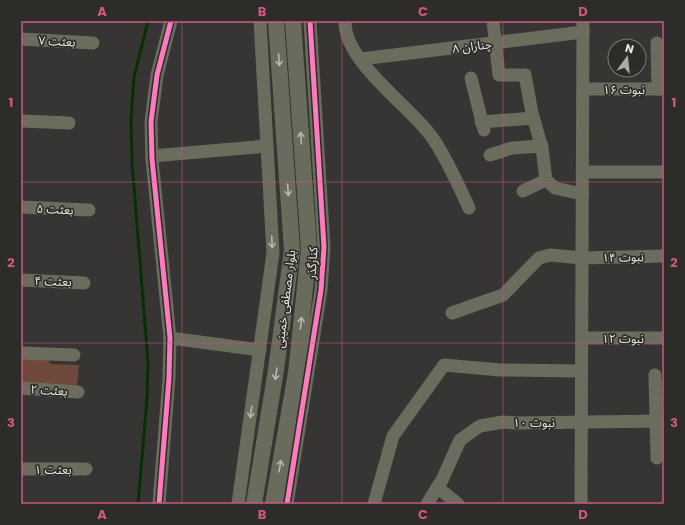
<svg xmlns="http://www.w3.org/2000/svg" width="685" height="525" font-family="Poppins,'Noto Sans Arabic',sans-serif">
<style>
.green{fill:#6f493c}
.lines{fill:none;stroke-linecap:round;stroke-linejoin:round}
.stream{stroke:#083006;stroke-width:3}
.minor{stroke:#6a6c5e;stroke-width:13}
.major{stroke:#696c5c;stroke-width:16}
.cycleway-casing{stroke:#2d2c28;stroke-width:8}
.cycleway{stroke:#fd7abc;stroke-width:5}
.oneway{stroke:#b6b8af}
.oneway2{stroke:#b7b8b0}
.grid{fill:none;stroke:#ce5785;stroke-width:1;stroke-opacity:0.55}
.labels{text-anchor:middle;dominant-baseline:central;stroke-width:3.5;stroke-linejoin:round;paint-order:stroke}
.street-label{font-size:12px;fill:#eaeae7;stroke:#2d2c28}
.neatline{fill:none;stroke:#ce5785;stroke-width:1.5}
.grid-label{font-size:13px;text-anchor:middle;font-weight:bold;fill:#ce5785}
</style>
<rect width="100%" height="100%" fill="#363533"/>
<path class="green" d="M21,358L47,359L51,364L79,365L77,387L21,384Z"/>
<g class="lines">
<path class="stream" d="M138,504L147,399L148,362L132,162L131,119L134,77L148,21"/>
<g class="minor">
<path d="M345,21C344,62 409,105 432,137C447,159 458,184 469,208"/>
<path d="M493,21L499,75H525L532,113L542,148L546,180L555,188L582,194"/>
<path d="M21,39L93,43"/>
<path d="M657,43L658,89"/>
<path d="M361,59L583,32"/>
<path d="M471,78L484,130"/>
<path d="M583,89H664"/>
<path d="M21,121L69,123"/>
<path d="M481,122L533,118"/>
<path d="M490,155L512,148L542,146"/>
<path d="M152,156L267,146"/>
<path d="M583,172H664"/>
<path d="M523,191L546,180"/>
<path d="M21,207L89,210"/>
<path d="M21,280L84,283"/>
<path d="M452,313L503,295L539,258L550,255L582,258L664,256"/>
<path d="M170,338L260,350"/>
<path d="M582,338H664"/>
<path d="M21,353L74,355"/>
<path d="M655,375L657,458"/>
<path d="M21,388L78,392"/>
<path d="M21,469H86"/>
<path d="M437,487L458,504"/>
<path d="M159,504L169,378L170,338L152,159L151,122L157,75L171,21"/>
<path d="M238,504L273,253L260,21"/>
<path d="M287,504L321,290L324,247L310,21"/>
<path d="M374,504L393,436L444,365L500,370L581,371"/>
<path d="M427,504L442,480L460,440L480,426L503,422L516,423L664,421"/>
<path d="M581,504L583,21"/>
</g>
<g class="major">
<path d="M254,504L276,370L292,250L276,21"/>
<path d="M273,504L296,373L309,249L293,21"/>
</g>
<defs>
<g id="cycleway">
<path d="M159,504L169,378L170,338L152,159L151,122L157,75L171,21"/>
<path d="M287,504L321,290L324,247L310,21"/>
</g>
</defs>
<use href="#cycleway" class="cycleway-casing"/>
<use href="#cycleway" class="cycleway"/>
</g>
<defs><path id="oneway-shaft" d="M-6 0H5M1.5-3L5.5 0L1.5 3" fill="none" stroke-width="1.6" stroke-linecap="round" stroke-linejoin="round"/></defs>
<g class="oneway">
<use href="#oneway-shaft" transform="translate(279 60) rotate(86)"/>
<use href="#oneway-shaft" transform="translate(301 138) rotate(-94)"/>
<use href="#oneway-shaft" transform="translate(288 190) rotate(86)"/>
<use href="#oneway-shaft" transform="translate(301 323) rotate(-84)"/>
<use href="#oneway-shaft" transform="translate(276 374) rotate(99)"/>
<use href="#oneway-shaft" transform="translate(280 466) rotate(-80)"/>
</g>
<g class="oneway2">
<use href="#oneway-shaft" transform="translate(272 242) rotate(87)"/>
<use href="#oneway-shaft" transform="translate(251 412) rotate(98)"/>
</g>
<path class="grid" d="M182,21V504M342,21V504M503,21V504M21,182H664M21,343H664"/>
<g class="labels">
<g class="street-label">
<text transform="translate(57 41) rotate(3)">بعثت ۷</text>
<text transform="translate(472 46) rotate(-7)">چناران ۸</text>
<text x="624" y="89">نبوت ۱۶</text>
<text transform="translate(55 209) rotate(3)">بعثت ۵</text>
<text transform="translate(623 257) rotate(-1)">نبوت ۱۴</text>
<text transform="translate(312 263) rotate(-86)">کنارگذر</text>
<text transform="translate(53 281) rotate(2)">بعثت ۴</text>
<text transform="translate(285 299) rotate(-83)">بلوار مصطفی خمینی</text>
<text x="623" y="338">نبوت ۱۲</text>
<text transform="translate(49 390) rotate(4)">بعثت ۲</text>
<text x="534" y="422">نبوت ۱۰</text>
<text x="53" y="469">بعثت ۱</text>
</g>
</g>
<rect width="685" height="525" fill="none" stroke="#2d2c28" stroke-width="44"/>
<g transform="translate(627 58) rotate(15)"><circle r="19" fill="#2d2c28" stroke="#797874"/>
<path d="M0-3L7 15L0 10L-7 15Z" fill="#ababa8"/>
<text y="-6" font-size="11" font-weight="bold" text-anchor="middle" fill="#eaeae7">N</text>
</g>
<rect x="22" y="22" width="641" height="481" class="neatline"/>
<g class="grid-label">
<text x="102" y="16">A</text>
<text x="262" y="16">B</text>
<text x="423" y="16">C</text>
<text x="583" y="16">D</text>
<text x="11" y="107">1</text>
<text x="674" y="107">1</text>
<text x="11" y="267">2</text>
<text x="674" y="267">2</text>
<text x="11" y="427">3</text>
<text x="674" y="427">3</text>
<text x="102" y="519">A</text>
<text x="262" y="519">B</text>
<text x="423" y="519">C</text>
<text x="583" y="519">D</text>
</g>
</svg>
